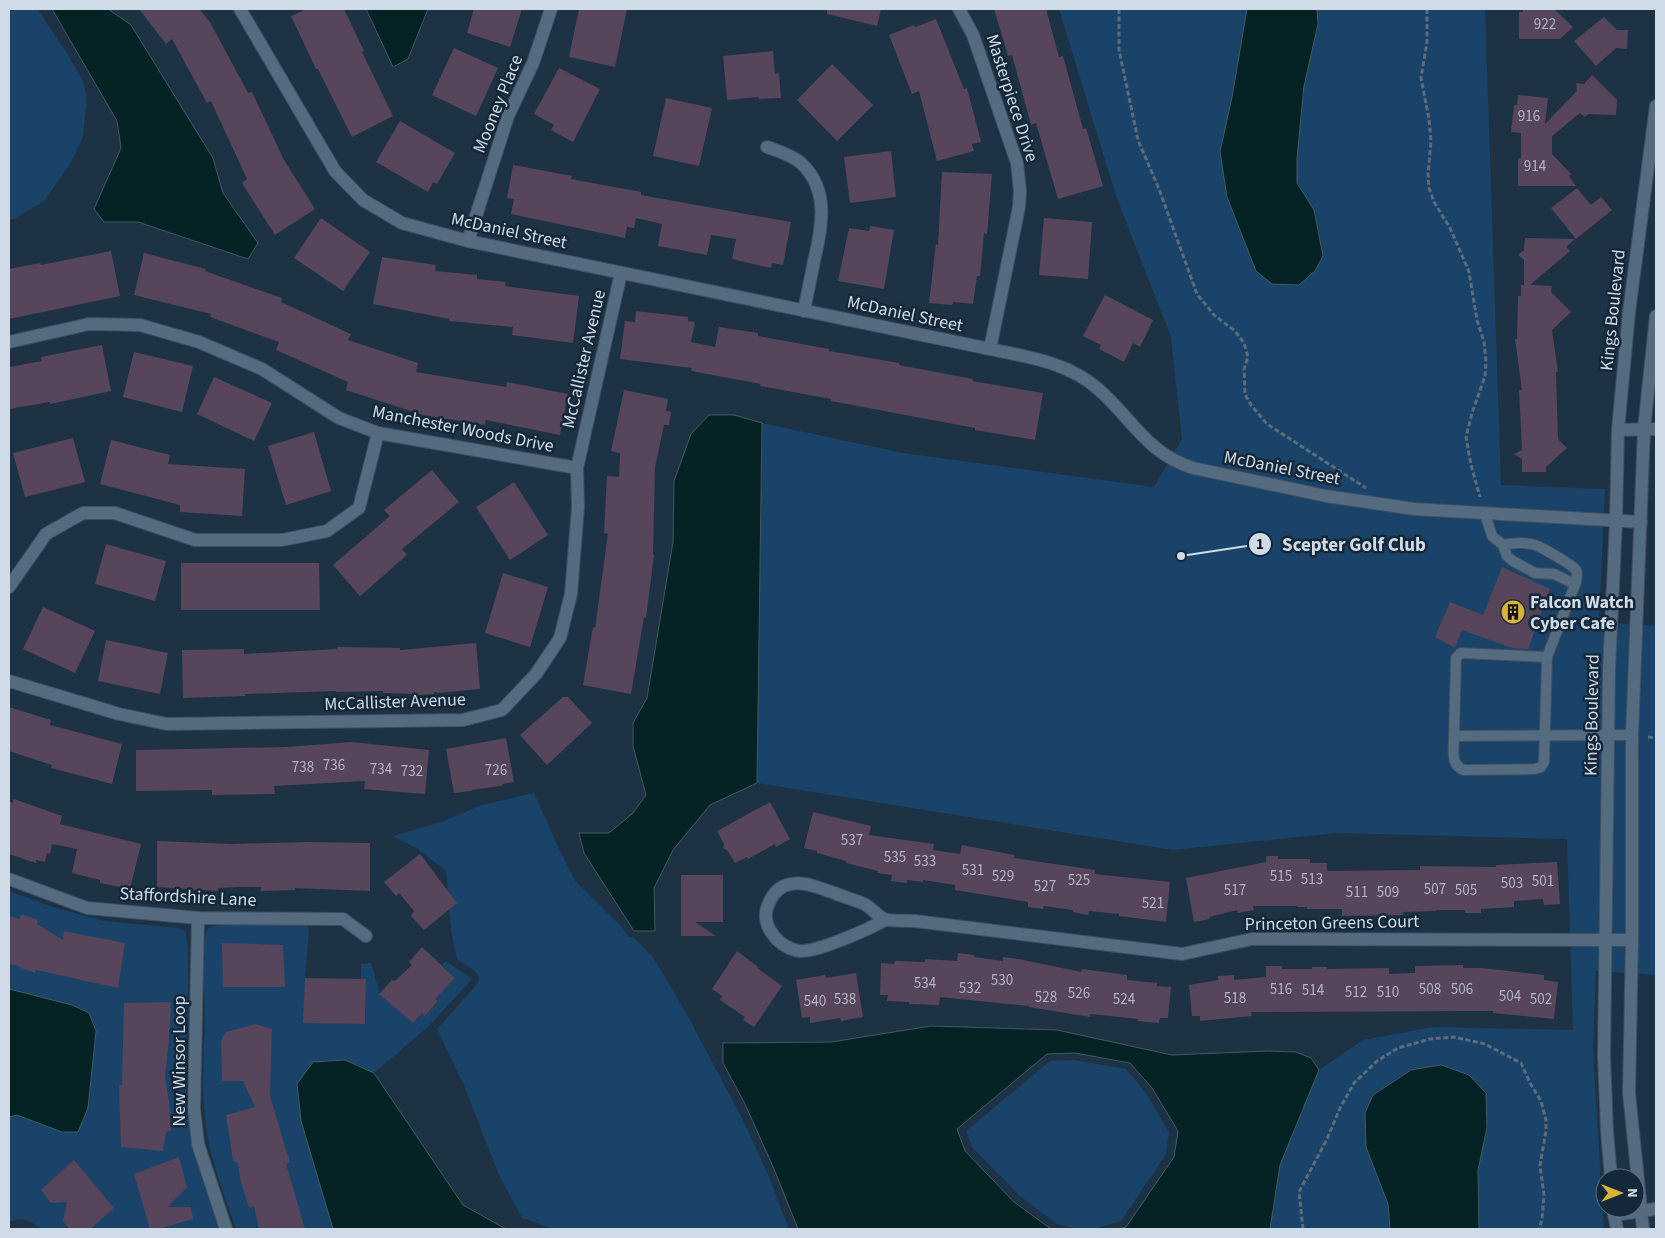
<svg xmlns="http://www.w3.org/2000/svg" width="1665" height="1238" font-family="'Source Sans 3',sans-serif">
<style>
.green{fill:#194369}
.water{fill:#052325;stroke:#425a5f}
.building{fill:#57455b}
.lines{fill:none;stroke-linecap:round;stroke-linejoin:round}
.lane-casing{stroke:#3f4f5f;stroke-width:12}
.street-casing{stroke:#3f4f5f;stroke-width:14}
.path{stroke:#5b6c7d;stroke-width:3;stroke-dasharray:5 2.5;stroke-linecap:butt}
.lane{stroke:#556b80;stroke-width:10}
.street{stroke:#556b80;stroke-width:12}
.labels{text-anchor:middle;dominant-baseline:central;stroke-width:5;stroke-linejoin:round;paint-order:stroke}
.number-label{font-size:15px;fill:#b1b6c4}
.street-label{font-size:18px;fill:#cfdbe7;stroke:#15283a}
.poi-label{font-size:18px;font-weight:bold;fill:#cfdbe7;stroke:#15283a;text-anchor:start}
.leader{fill:none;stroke:#cfdbe7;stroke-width:2}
.callout-dot{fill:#cfdbe7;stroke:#15283a;stroke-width:2}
.mark-label{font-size:15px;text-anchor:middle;font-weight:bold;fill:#111}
.callout-label{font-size:19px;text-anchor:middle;font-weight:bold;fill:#cfdbe7;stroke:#15283a;stroke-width:5;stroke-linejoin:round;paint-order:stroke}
</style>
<rect width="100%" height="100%" fill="#1e3245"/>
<g class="green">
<path d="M9,9H38L47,24L67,53L83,81L87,98L83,137L70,164L44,201L14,219H9Z"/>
<path d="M1059,9H1485L1501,485L1605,489L1599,622L1656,626V975L1596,971L1593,1050L1604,1229H1270L1280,1165L1319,1070L1363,1040L1432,1027L1573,1030L1567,839L1337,833L1173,850L757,783L762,423L903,453L1154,487L1182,439L1171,337L1116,196Z"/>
<path d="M534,793L559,849L575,881L621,926L629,937L634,938L653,957L685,1011L743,1120L767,1172L789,1229H554L522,1218L498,1173L465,1088L437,1029L478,983C483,972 465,965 457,959L451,930L446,871L418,849L393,836L441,822L482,805Z"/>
<path d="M9,891L53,907L104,921L179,928L185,931C189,943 188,959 188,972C189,1018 183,1065 187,1111C191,1151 207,1190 219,1229H41C29,1220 23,1216 9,1222Z"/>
<path d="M306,924L309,930L305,978L365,1024L366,980L361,979V964L371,963L380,994L413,1023L422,1013L425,1016L438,1001L435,999L455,978L442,965L446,961L472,979L429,1026L374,1073L345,1060L301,1121L333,1229H236C224,1194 209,1156 205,1119C201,1081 205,1042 205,1004C204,979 199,951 208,928L218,925Z"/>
<path d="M1074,1060L1126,1069L1145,1092L1169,1132L1166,1154L1121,1221L1094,1229H1077L1057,1224L1020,1196L972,1147L966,1131L1050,1061Z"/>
</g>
<g class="water">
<path d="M52,9H108L131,25L213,158L223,193L258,243L248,259L138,222H104L94,209L121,148L117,121Z"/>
<path d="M366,9H428L408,59L393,67Z"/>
<path d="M1247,9H1317L1318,24L1304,86L1297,159V183L1314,210L1323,256L1315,271L1299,285L1272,284L1256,271L1227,197L1220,152L1232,97Z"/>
<path d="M709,415H734L762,423L757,783L710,805L673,850L654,888L655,931H634L584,853L579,833H609L633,813L646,795L633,746V723L647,698L673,542L674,481L691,434Z"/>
<path d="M9,989L72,1005L89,1013L96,1031L88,1108L78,1132H62L17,1115L9,1117Z"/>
<path d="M931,1026L1057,1030L1172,1055L1268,1051L1296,1052L1311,1058L1319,1070L1280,1165L1270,1229H1118L1126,1227L1174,1157L1178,1131L1152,1088L1130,1063L1075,1053L1047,1054L957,1129L965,1151L1014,1202L1051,1229H798L774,1169L745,1104L723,1063V1043L831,1042Z"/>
<path d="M345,1060L374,1073L463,1205L506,1229H333L301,1121L297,1084L313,1062Z"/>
<path d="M1441,1065L1469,1075L1486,1093L1487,1128L1478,1170L1479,1229H1390L1388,1204L1366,1147L1365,1113L1373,1095L1411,1070Z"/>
</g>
<g class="building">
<path d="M139,9H199L210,22L248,93L252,92L284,160L315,209L275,235L242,183L247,179L211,101L207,103L172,39L166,44Z"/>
<path d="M307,9H344L364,51L362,52L393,116L352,137L318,69H316L291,16Z"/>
<path d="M474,9H522L510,47L467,33Z"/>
<path d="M579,9H627L615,67L569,57Z"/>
<path d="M827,9H881L877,26L827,14Z"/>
<path d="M994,9H1046L1059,57L1063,56L1083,129L1086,128L1103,186L1058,199L1036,123L1031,125L1012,55L1008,56Z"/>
<path d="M1523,9H1554L1573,27L1560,39H1519V12H1523Z"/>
<path d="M1604,17L1617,30H1628L1627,49L1616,48L1596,66L1574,41Z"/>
<path d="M936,19L964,89L967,88L981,142L972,144L974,151L937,161L919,91L912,94L889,35L914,25L915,27Z"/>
<path d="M454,48L498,68L476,116L432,95Z"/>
<path d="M773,51L775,74L779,73L781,98L759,99V97L727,100L723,56Z"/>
<path d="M832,64L873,105L837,141L797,100Z"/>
<path d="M559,68L600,89L573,142L551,130L554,125L534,114Z"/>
<path d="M1592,75L1617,100L1616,115L1588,114L1585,117L1580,113L1552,136V154L1571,174L1569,176L1576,186H1518V158L1521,159V133L1511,132L1514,105H1517L1518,95L1548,98L1545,124L1577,91L1576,83L1584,84Z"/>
<path d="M666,98L712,108L699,166L653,156Z"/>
<path d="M400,121L455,153L437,184L433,182L428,192L376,162Z"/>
<path d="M891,151L896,197L850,203L844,157Z"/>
<path d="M513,165L572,176L571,179L641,192V195L791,222L783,265L772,263L771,268L732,259L736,239L711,235L707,255L658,246L662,224L636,218L634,228L627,227L625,238L511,214L514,199L507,198Z"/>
<path d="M942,172L992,174L987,234L984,233L980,276H977L973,304L953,302L952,305L929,303L936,244L938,245Z"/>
<path d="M1577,188L1591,205L1601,197L1612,210L1576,239L1551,208Z"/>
<path d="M321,218L370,252L343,291L294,258Z"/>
<path d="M1044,218L1092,222L1088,279L1039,275Z"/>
<path d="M870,226L894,230L884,289L838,281L849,228L869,231Z"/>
<path d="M1525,238L1575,239L1566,247L1570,251L1530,285L1552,286L1551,292L1571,312L1552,330L1558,372H1556L1558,439L1567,448L1546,467V472H1522V459L1514,454L1522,450L1519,390H1522L1515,339H1517L1518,296H1521V285H1524V260L1518,255L1524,250Z"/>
<path d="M111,251L120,296L9,319V269L40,263L41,265Z"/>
<path d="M144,253L206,269L205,271L282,298L281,302L351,334L348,340L418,363L416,372L506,387L507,382L568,394L560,435L486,420L485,425L423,415L346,390L348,382L276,350L279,342L210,317L211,314L134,295Z"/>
<path d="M382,257L436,265L435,271L477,275V279L506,282L505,286L579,296L573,343L512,335L513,327L449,321V319L373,304Z"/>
<path d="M1105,295L1153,320L1140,347L1133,343L1124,362L1099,349L1101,345L1083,336Z"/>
<path d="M636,311L688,317V321L695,322L691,342L715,347L719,327L758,333V336L829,349V351L899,363V365L973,379L972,381L1043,393L1035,440L975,430V428L831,401V399L760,386L761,384L691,371L692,368L620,359L625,321L635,322Z"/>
<path d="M102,345L111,391L50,404V402L9,409V367L42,361L41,357Z"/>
<path d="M134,352L193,366L182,412L123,397Z"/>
<path d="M214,377L272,403L254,441L197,414Z"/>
<path d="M624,390L668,399L666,411L671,412L669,425H664L655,467L653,555H654L646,618L644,617L631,694L583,685L593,627L595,628L608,534L604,533L607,476L619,477L620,453L611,451Z"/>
<path d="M314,432L331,491L286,505L268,446Z"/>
<path d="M73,438L85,482L25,497L13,453Z"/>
<path d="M111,440L170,455L168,464L245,469L242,516L180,512V505L100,484Z"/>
<path d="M432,470L459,502L402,549L407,555L360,596L333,565L390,516L384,510Z"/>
<path d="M514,482L548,535L510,560L476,507Z"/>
<path d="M106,544L166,561L155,601L95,584Z"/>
<path d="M181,563H319L320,610H181Z"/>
<path d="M1502,567L1550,589L1528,649L1512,648L1462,630L1455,648L1435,637L1450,602L1483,615Z"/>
<path d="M503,573L548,587L530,647L485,633Z"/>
<path d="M43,607L95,631L75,673L23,649Z"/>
<path d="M106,640L168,653L160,694L98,681Z"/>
<path d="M476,643L480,689L437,693V692H434V694L418,695V694L383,693V691L336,692V691L245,694V696L183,698L182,650L244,649V654L337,649V647L400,648V650Z"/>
<path d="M563,697H568L592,723L547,765L520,735Z"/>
<path d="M9,707L51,720L50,725L122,744L112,784L51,768L52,765L9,751Z"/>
<path d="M506,738L514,782L503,784L501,786L472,790L471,791L454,793L446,749Z"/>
<path d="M352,742L429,750L425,794L364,789L365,781L274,786L275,794L212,795V790L136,791V750L287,747Z"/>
<path d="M14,799L62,816L60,824L141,844L130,889L100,883V880L72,873L77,849L52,844L50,854L47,853L45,862L36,860V863L9,854V801L13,803Z"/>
<path d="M770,802L790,839L776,847L775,844L748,859L747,857L735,863L727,850L723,848L724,844L717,831Z"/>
<path d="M813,812L871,826L869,835L934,844L933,850L960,854L962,845L1014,855V858L1095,870V874L1170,882L1166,922L1119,916V914L1089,911L1088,915L1073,912V910L1044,906L1043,909L1028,907V902L955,890V885L923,880V882L907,880V883L891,881L892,875L877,873L878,871L846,863V861L817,853V851L804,848Z"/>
<path d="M157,841L232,844L308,842L370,843V891L295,888V890L261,891V887H240L218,888V891L157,887Z"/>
<path d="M420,854L457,903L424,930L411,916L414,911L399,893L396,896L384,882Z"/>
<path d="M1266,856H1278V859H1310V863H1327V871L1420,870V866L1496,867V865L1557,862L1560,904L1544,905L1543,899L1514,901V907L1481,909V913H1465V910H1436V911L1403,912V915L1342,916V909H1307V907H1297V906H1253L1254,910L1238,913L1237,910L1209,917L1210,919L1194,922L1186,878L1266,862Z"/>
<path d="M681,875H723V922H695L716,936H681Z"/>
<path d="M22,914L38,920L37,924L63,940L64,931L125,943L118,988L36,970L35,973L9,963V916L19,919Z"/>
<path d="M222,943L283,945L285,987H223Z"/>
<path d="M422,947L455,978L435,999L438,1001L425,1016L422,1013L413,1023L379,994L392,980L395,981L412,965L409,962Z"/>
<path d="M737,951L758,967L757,968L782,986L754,1027L743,1020L745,1017L720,1000L722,996L712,989Z"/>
<path d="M958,953L974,955V957L1003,961V957L1019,959L1081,972L1082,969L1127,975V980L1157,983V986L1171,987L1168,1018H1160L1159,1023L1138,1021V1019L1090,1014V1017L1029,1007V1006L940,997L939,1005L909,1004V1002L887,1001L888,995H880L881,963L894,964L895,961L925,962V959L957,961Z"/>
<path d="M1463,965V968H1482L1544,975V980L1558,982L1554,1019L1493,1013V1011L1251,1012L1252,1016L1200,1021V1016H1192L1189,985L1218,980V976L1234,975V980L1266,977V966H1282V969H1312V967H1327V969L1389,968V974L1415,973V966Z"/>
<path d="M856,973L863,1017L841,1021L840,1018L810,1023V1017L802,1018L796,980L825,975L826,978Z"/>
<path d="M305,978L366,979L365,1024L303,1023Z"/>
<path d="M171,1002L169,1040L165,1076L169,1102L171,1131L166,1132L163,1151L121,1147L119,1085H122L124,1003Z"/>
<path d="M256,1024L272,1029L270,1096L290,1163L286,1164L305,1229H259L254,1206L249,1208L240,1178L238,1163L233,1161L226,1115L255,1107L243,1081H222L221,1040L226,1032Z"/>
<path d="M179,1157L187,1187L168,1207H191L193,1219L159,1229H150L134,1174Z"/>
<path d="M74,1160L114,1208L90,1229H70L63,1221L67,1202L51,1203L41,1190Z"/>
</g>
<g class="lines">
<defs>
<g id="lane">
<path d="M1485,514L1492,536L1503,545"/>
<path d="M1547,657L1461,653L1456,658L1454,736L1632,735"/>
<path d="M1454,736C1454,750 1450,765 1464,770L1535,769L1541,767L1544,762L1547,657L1576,582C1577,577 1578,574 1576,570C1571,564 1543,548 1535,545C1526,542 1512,543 1503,545L1507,556L1513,561L1535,573L1554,574L1575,584"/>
</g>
<g id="street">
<path d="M240,9L335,171L363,200L402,223L468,241L990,349C1027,357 1067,362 1097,388C1131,417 1147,454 1193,468L1326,496L1414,509L1641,522"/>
<path d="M959,9L973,35L1017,163L1020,191L1019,207L990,349"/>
<path d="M767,147C778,151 792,155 801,163C830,190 822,228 814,261C811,278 807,294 804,311"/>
<path d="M468,241L508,116L533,63L551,9"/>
<path d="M9,342L89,324L140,325L199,342L262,369L339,418L378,433L577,468"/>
<path d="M1618,430L1656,429"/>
<path d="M9,587L46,534L83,513H115L195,540H282L327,531L359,508L378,433"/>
<path d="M9,681L119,714L167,724L463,720L502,710L536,674L560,638L571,594L578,507L577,468L621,273"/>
<path d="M9,879L87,908L198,918L343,919L366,936"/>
<path d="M198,918L194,1109L198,1144L226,1229"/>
<path d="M885,920C869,929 818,952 800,951C790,950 779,943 774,936C767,928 764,917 767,908C779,871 810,884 837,894C846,898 857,900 866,905C872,909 877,915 884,919C892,922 906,920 915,921L1182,954L1252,939L1632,940"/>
<path d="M1611,1178L1607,1131L1604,1056L1609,670L1616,521L1618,430L1629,312L1656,106"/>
<path d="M1613,1208L1617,1229"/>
<path d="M1614,1215L1656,1209"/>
<path d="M1643,1229L1629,1093L1632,940V735L1644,429L1656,316"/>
</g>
</defs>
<use href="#lane" class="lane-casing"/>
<use href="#street" class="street-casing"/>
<g class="path">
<path d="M1119,9V50L1138,140L1159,189L1197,294L1214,315L1235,331L1244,343L1248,357L1244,369L1245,394L1251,405L1267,424L1366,488"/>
<path d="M1427,9V42L1421,78L1429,119L1431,141L1428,175L1429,188L1434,202L1450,228L1464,260L1469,272L1477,320L1484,342L1486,361L1485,376L1472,413L1466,437L1471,465L1480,497"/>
<path d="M1648,737L1656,738"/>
<path d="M1303,1229L1299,1192L1327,1139L1340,1108L1354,1083L1377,1061L1398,1048L1430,1039L1454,1037L1485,1044L1521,1063L1530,1083L1541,1101L1546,1120V1131L1540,1165L1544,1195L1542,1220L1539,1229"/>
</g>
<use href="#lane" class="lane"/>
<use href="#street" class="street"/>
</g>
<defs>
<symbol id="building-disc" viewBox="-11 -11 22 22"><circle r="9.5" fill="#d7b434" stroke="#15283a"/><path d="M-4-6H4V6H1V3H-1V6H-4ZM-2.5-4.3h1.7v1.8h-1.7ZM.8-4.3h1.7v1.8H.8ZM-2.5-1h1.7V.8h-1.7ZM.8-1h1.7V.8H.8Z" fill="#111"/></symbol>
</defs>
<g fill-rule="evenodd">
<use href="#building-disc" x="1499" y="598" width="28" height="28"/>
</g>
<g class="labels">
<g class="number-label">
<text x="1545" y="24">922</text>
<text x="1529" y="116">916</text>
<text x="1535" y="166">914</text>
<text x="334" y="765">736</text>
<text x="303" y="767">738</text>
<text x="381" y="769">734</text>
<text x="496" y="770">726</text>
<text x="412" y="771">732</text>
<text x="852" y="840">537</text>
<text x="895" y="857">535</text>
<text x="925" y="861">533</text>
<text x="973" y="870">531</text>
<text x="1003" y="876">529</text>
<text x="1281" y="876">515</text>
<text x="1312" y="879">513</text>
<text x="1079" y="880">525</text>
<text x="1543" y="881">501</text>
<text x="1512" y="883">503</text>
<text x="1045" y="886">527</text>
<text x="1435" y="889">507</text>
<text x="1235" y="890">517</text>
<text x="1466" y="890">505</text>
<text x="1357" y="892">511</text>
<text x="1388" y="892">509</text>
<text x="1153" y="903">521</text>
<text x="1002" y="980">530</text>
<text x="925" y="983">534</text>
<text x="970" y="988">532</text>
<text x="1281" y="989">516</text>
<text x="1430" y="989">508</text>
<text x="1462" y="989">506</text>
<text x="1313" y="990">514</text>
<text x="1356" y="992">512</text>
<text x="1388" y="992">510</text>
<text x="1079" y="993">526</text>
<text x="1510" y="996">504</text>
<text x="1046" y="997">528</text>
<text x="1235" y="998">518</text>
<text x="845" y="999">538</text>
<text x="1124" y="999">524</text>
<text x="1541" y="999">502</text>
<text x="815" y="1001">540</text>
</g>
<g class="street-label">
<text transform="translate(1012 98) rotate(72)">Masterpiece Drive</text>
<text transform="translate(498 104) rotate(-68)">Mooney Place</text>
<text transform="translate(509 231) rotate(12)">McDaniel Street</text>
<text transform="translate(1613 310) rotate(-84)">Kings Boulevard</text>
<text transform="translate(905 314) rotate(12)">McDaniel Street</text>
<text transform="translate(584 359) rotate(-77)">McCallister Avenue</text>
<text transform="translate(463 429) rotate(11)">Manchester Woods Drive</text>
<text transform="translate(1282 468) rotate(11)">McDaniel Street</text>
<text transform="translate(395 702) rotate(-2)">McCallister Avenue</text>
<text transform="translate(1592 715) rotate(-89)">Kings Boulevard</text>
<text transform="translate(188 897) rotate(3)">Staffordshire Lane</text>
<text transform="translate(1332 923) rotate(-1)">Princeton Greens Court</text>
<text transform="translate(179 1061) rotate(-90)">New Winsor Loop</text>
</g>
<g class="poi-label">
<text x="1530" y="602">Falcon Watch<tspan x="1530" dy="21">Cyber Cafe</tspan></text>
</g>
</g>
<path class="leader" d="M1181 556L1260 544"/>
<g class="callout-dot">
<circle cx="1181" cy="556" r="5"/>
<circle cx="1260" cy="544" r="12"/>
</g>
<g class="mark-label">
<text x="1260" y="549">1</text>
</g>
<g class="callout-label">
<text x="1354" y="551">Scepter Golf Club</text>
</g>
<rect width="1665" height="1238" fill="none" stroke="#cfdbe7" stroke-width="20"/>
<g transform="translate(1620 1193) rotate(90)"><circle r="24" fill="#15283a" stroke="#5f707f"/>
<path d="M0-4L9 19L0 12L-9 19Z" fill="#d7b434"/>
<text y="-8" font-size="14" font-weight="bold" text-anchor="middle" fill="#cfdbe7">N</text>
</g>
</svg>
